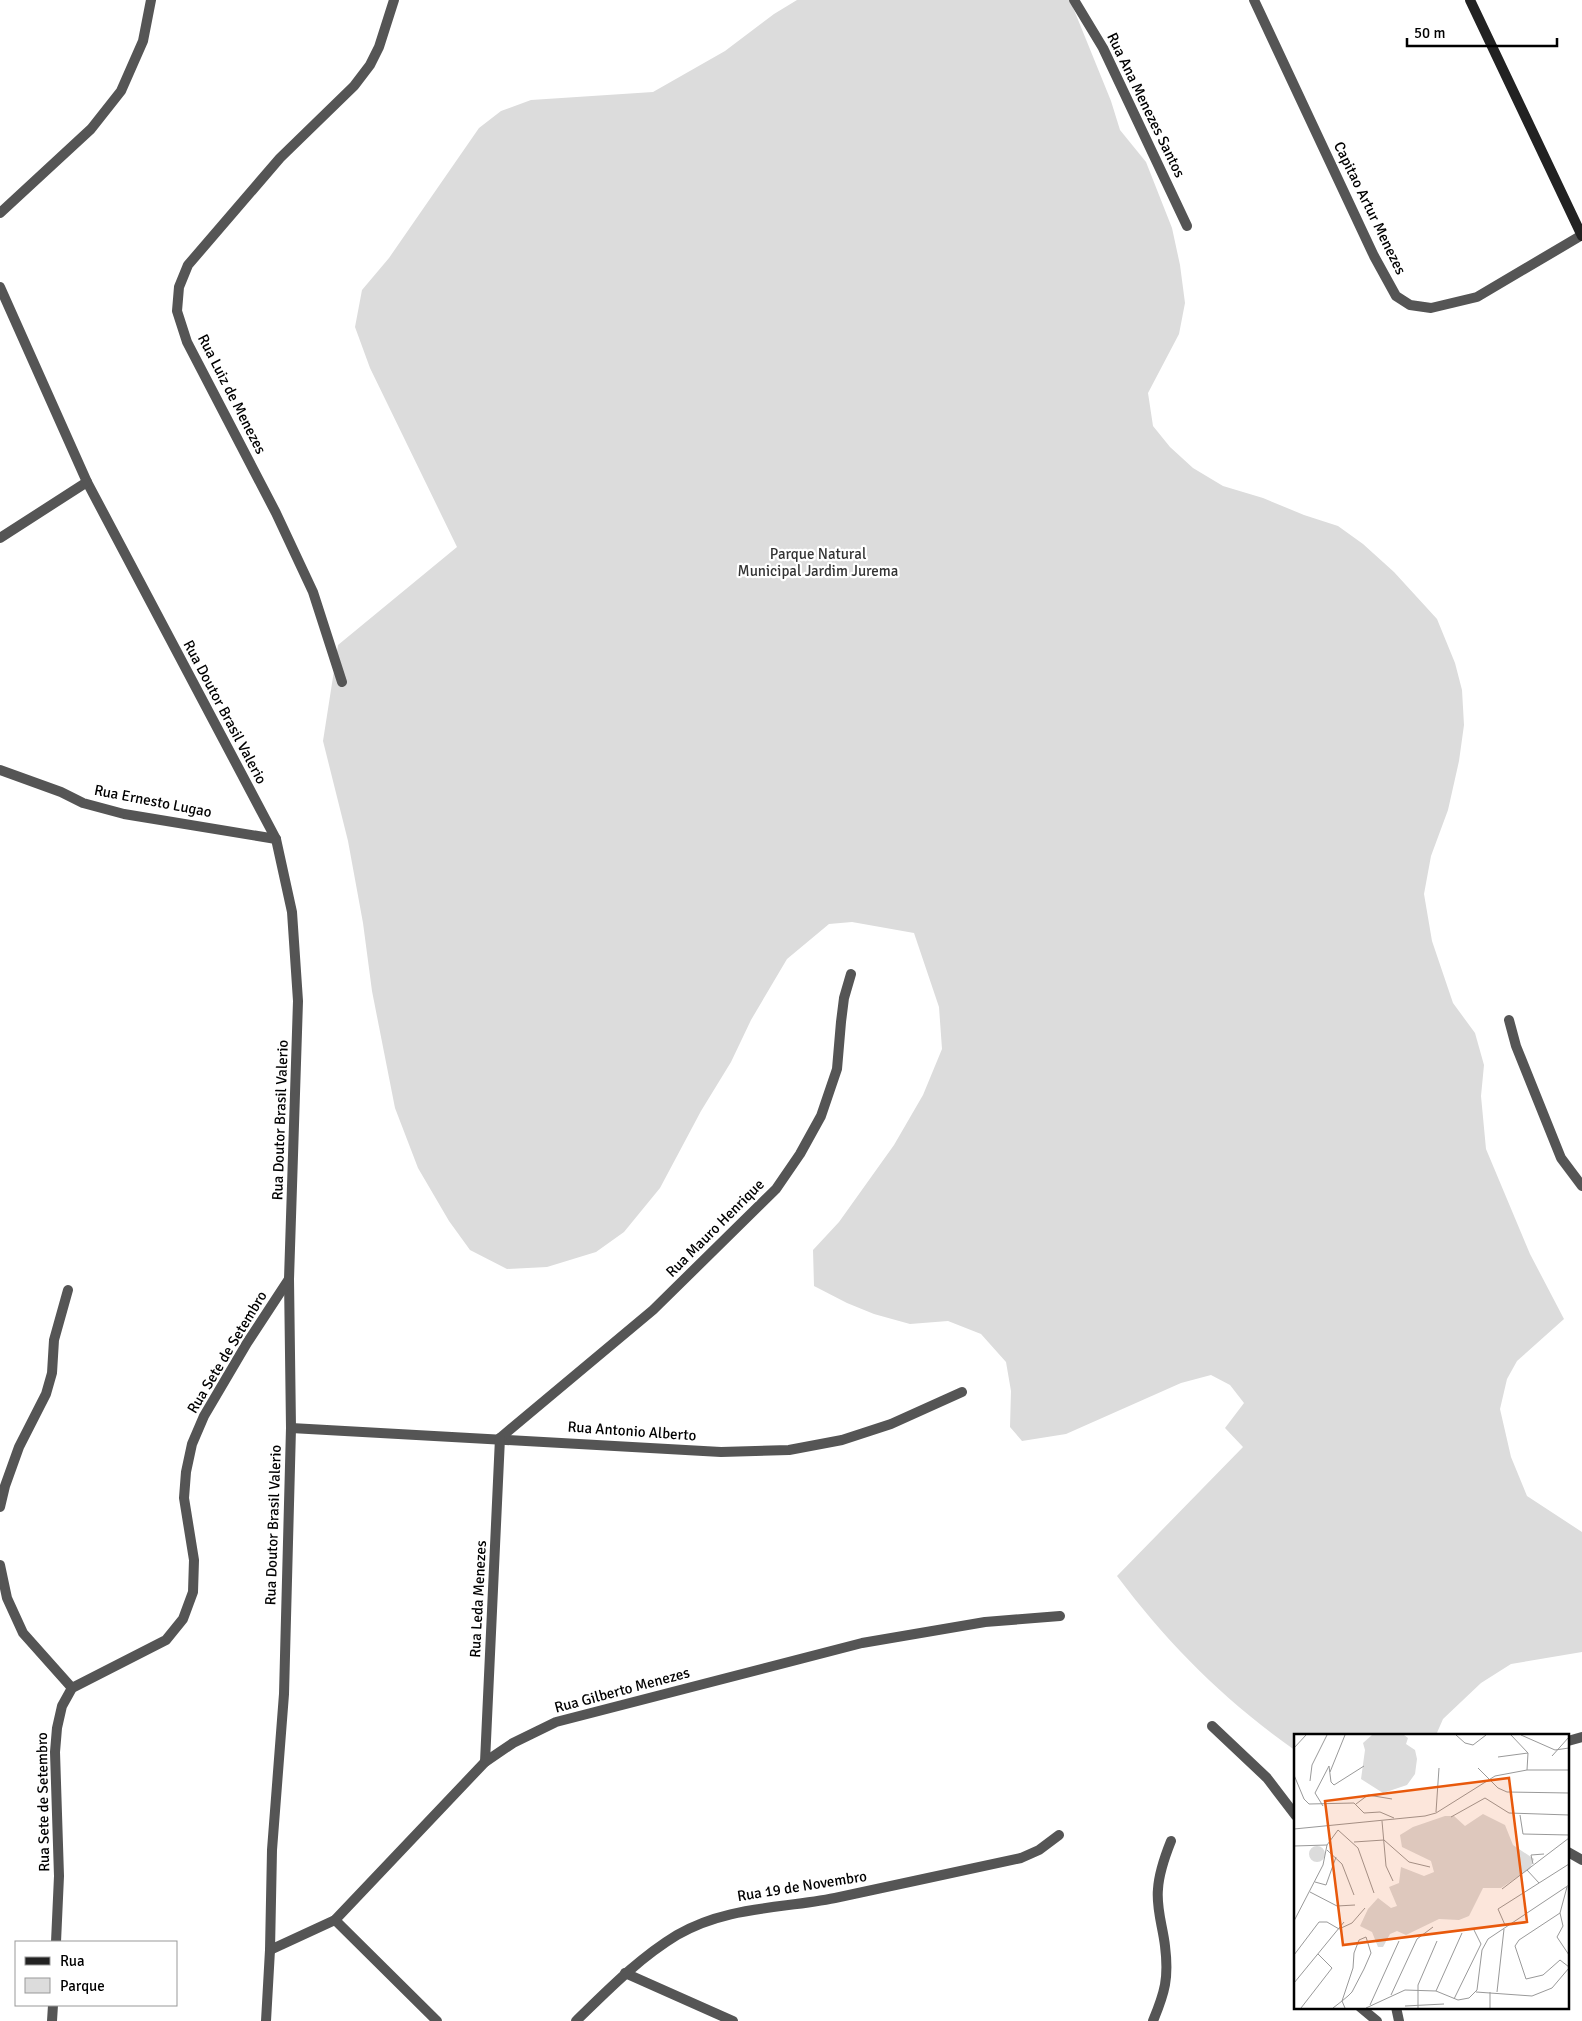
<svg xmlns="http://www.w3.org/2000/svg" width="1582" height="2021" font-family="Signika,sans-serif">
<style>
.green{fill:#dcdcdc}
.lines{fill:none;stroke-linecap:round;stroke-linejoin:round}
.minor{stroke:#555;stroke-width:10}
.secondary{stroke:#222;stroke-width:10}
.labels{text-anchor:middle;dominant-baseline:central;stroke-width:4.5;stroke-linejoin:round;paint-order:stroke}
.street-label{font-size:15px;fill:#000;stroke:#fff}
.park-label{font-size:15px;fill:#333;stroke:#fff}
.inset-road{fill:none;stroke:#999;stroke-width:1}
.view{fill:#e8590c;fill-opacity:0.15;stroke:#e8590c;stroke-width:2.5}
.inset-edge{fill:none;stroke:#000;stroke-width:2.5}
</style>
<rect width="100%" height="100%" fill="#fff"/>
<path class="green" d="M797,0H1070L1111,101L1120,130L1146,162L1172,228L1180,265L1185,303L1179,334L1148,393L1153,426L1170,447L1193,468L1223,486L1263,498L1304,515L1338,526L1363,544L1394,572L1437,619L1455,663L1462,690L1464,725L1459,761L1448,810L1431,856L1424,894L1432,941L1453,1003L1475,1033L1484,1065L1481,1096L1486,1149L1530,1254L1564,1319L1517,1361L1507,1379L1500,1409L1511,1457L1527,1496L1582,1532V1652L1511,1664L1481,1683L1443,1719L1436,1735H1296V1751C1225,1701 1169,1645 1117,1576L1243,1447L1225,1428L1244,1403L1230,1385L1211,1375L1181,1383L1066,1434L1022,1441L1010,1427L1011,1391L1006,1362L981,1334L948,1321L910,1324L874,1314L847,1303L814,1286L813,1250L839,1222L894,1145L923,1095L942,1049L939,1007L914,933L852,922L829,924L787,959L751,1020L731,1062L701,1111L660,1188L624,1232L596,1252L547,1267L507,1269L470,1250L449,1221L418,1168L395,1108L372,991L363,923L348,841L323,741L338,645L457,547L370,368L355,327L362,290L389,258L479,128L501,111L531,100L653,92L725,51L774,14Z"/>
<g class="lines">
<g class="minor">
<path d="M1074,0L1103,48L1187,226"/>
<path d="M1254,0L1374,256L1396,296L1410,305L1431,308L1477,297L1582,235"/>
<path d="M0,213L91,129L121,91L143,41L151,0"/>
<path d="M0,287L87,482L276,839L292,912L298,1001L289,1279L291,1428L284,1694L272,1850L270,1950L266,2021"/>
<path d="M0,538L87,482"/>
<path d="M342,682L313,592L276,513L187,342L177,311L179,287L188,265L280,158L354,86L370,65L379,47L394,0"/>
<path d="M0,770L61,792L83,803L124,814L276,839"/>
<path d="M1509,1020L1516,1046L1561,1158L1582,1186"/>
<path d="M291,1428L721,1452L789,1450L842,1440L891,1424L962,1392"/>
<path d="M500,1438L653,1310L776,1189L800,1154L821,1116L837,1069L841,1022L844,998L851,974"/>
<path d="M0,1507L5,1486L19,1447L46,1394L52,1373L54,1340L68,1290"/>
<path d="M0,1565L7,1598L23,1633L72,1688"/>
<path d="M1212,1726L1267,1778L1296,1816"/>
<path d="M1568,1741L1582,1737"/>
<path d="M485,1762L500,1438"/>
<path d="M1568,1852L1582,1860"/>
<path d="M335,1920L437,2021"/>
<path d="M56,1942L59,1876L55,1752L57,1728L62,1706L72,1688L166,1640L183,1619L193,1592L194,1560L184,1498L186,1472L192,1444L204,1416L247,1343L289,1279"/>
<path d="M270,1950L335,1920L485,1762L513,1743L556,1722L862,1643L985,1622L1060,1616"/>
<path d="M625,1973L733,2021"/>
<path d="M1360,2007L1377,2021"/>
<path d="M1396,2007L1399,2021"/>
<path d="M52,2021L53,2005"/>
<path d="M576,2021C608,1990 639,1958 677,1935C727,1906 780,1909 835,1898C897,1885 959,1871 1021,1858L1039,1850L1059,1835"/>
<path d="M1153,2021C1165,1992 1169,1978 1165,1946C1163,1927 1156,1909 1158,1889C1159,1872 1165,1856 1171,1841"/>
</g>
<path class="secondary" d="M1470,0L1582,236"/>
</g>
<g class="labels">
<g class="street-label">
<text transform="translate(1146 105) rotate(64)">Rua Ana Menezes Santos</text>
<text transform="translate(1370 208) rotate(64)">Capitao Artur Menezes</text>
<text transform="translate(232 394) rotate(63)">Rua Luiz de Menezes</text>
<text transform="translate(225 712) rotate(62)">Rua Doutor Brasil Valerio</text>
<text transform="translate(153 801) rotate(11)">Rua Ernesto Lugao</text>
<text transform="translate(280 1120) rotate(-88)">Rua Doutor Brasil Valerio</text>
<text transform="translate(715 1228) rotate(-45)">Rua Mauro Henrique</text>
<text transform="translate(227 1352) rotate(-59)">Rua Sete de Setembro</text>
<text transform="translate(632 1431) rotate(4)">Rua Antonio Alberto</text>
<text transform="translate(273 1525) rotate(-88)">Rua Doutor Brasil Valerio</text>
<text transform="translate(478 1599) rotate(-87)">Rua Leda Menezes</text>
<text transform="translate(622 1690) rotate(-15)">Rua Gilberto Menezes</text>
<text transform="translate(43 1802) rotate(-91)">Rua Sete de Setembro</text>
<text transform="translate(802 1886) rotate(-9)">Rua 19 de Novembro</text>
</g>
<g class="park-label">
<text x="818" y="554">Parque Natural<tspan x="818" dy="17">Municipal Jardim Jurema</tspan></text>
</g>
</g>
<g transform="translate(1294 1734)">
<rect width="275" height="275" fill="#fff"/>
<path d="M78,1H110L114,4L112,10L121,16L123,25L121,40L113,51L89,59L67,45L71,16L69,9ZM189,80L211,91L219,111L240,125L236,135L207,154H189L175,182L165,186L145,185L112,201L103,197L96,200L89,213H84L78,198L66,192L74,175L84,164L97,174L103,172L95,153L105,149L107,133L130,142L140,138L137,127L108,113L106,101L119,93L151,82H160L171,92ZM15 120a8 8 0 1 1 16 0a8 8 0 1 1-16 0Z" fill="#dcdcdc"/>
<path class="inset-road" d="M162,1L171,9L179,11L192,1M217,1L234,19L233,36M227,1L261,16L275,14M0,14L12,1M258,22L275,3M204,23L234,19M35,32L37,48L40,51L70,32M184,34L204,54L213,58L275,59M36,38L51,1M0,41L10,65L15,70L60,69L70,79L86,78L100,84M16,47L18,31L33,1M62,70L74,61L98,65M29,72L21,59L35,32M142,78L145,34M226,81L229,100L275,101M157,83L191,64L215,79L275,81M88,87L92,132L99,147M0,95L131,82L142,79L201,42L233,36H275M44,96L64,114L80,159M90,106L115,128L136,133M60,108L90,106M0,112L33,111M33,116L48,130L60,161M239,130L237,121L250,120M233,136L245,149M21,148L32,151L42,123M273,153L266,179L225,206L221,212L232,245L249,241L266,226L275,233M208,155L275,104M16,158L43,172L61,171M266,179L269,192L263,203L275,221M0,187L29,131L33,111L44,96M211,191L204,175L275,130M180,196L187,210M0,221L25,188H33L45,195L58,189L71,174M0,249L50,188M142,257L168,199M182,258L238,262L258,254L275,234M196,258V274M203,258L210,195M97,261L123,205L139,193M160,265L187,210M76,271L105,207M111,272L150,270M7,274L38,234L24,220M39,274L48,267L54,262L58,258L70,235L77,219L72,203L65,206L60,219L59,234L48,267L51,274M72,274L111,256L142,257L164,266L175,264L183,256L188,216L194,205L275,151M124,274V251L143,207"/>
<path class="view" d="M215,44L233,188L49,211L31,67Z"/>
<rect width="275" height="275" class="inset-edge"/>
</g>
<rect x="15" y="1941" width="162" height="65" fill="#ffffff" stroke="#999999"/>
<rect x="25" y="1957" width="25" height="8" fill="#222222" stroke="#999999"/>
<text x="60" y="1966" font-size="15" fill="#000000">Rua</text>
<rect x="25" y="1978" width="25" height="15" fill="#dcdcdc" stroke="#999999"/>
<text x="60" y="1991" font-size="15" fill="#000000">Parque</text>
<path d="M1407 38v8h150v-8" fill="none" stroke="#000000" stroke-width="2.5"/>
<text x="1414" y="38" font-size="15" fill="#000000" stroke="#ffffff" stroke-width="4" paint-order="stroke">50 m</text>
</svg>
